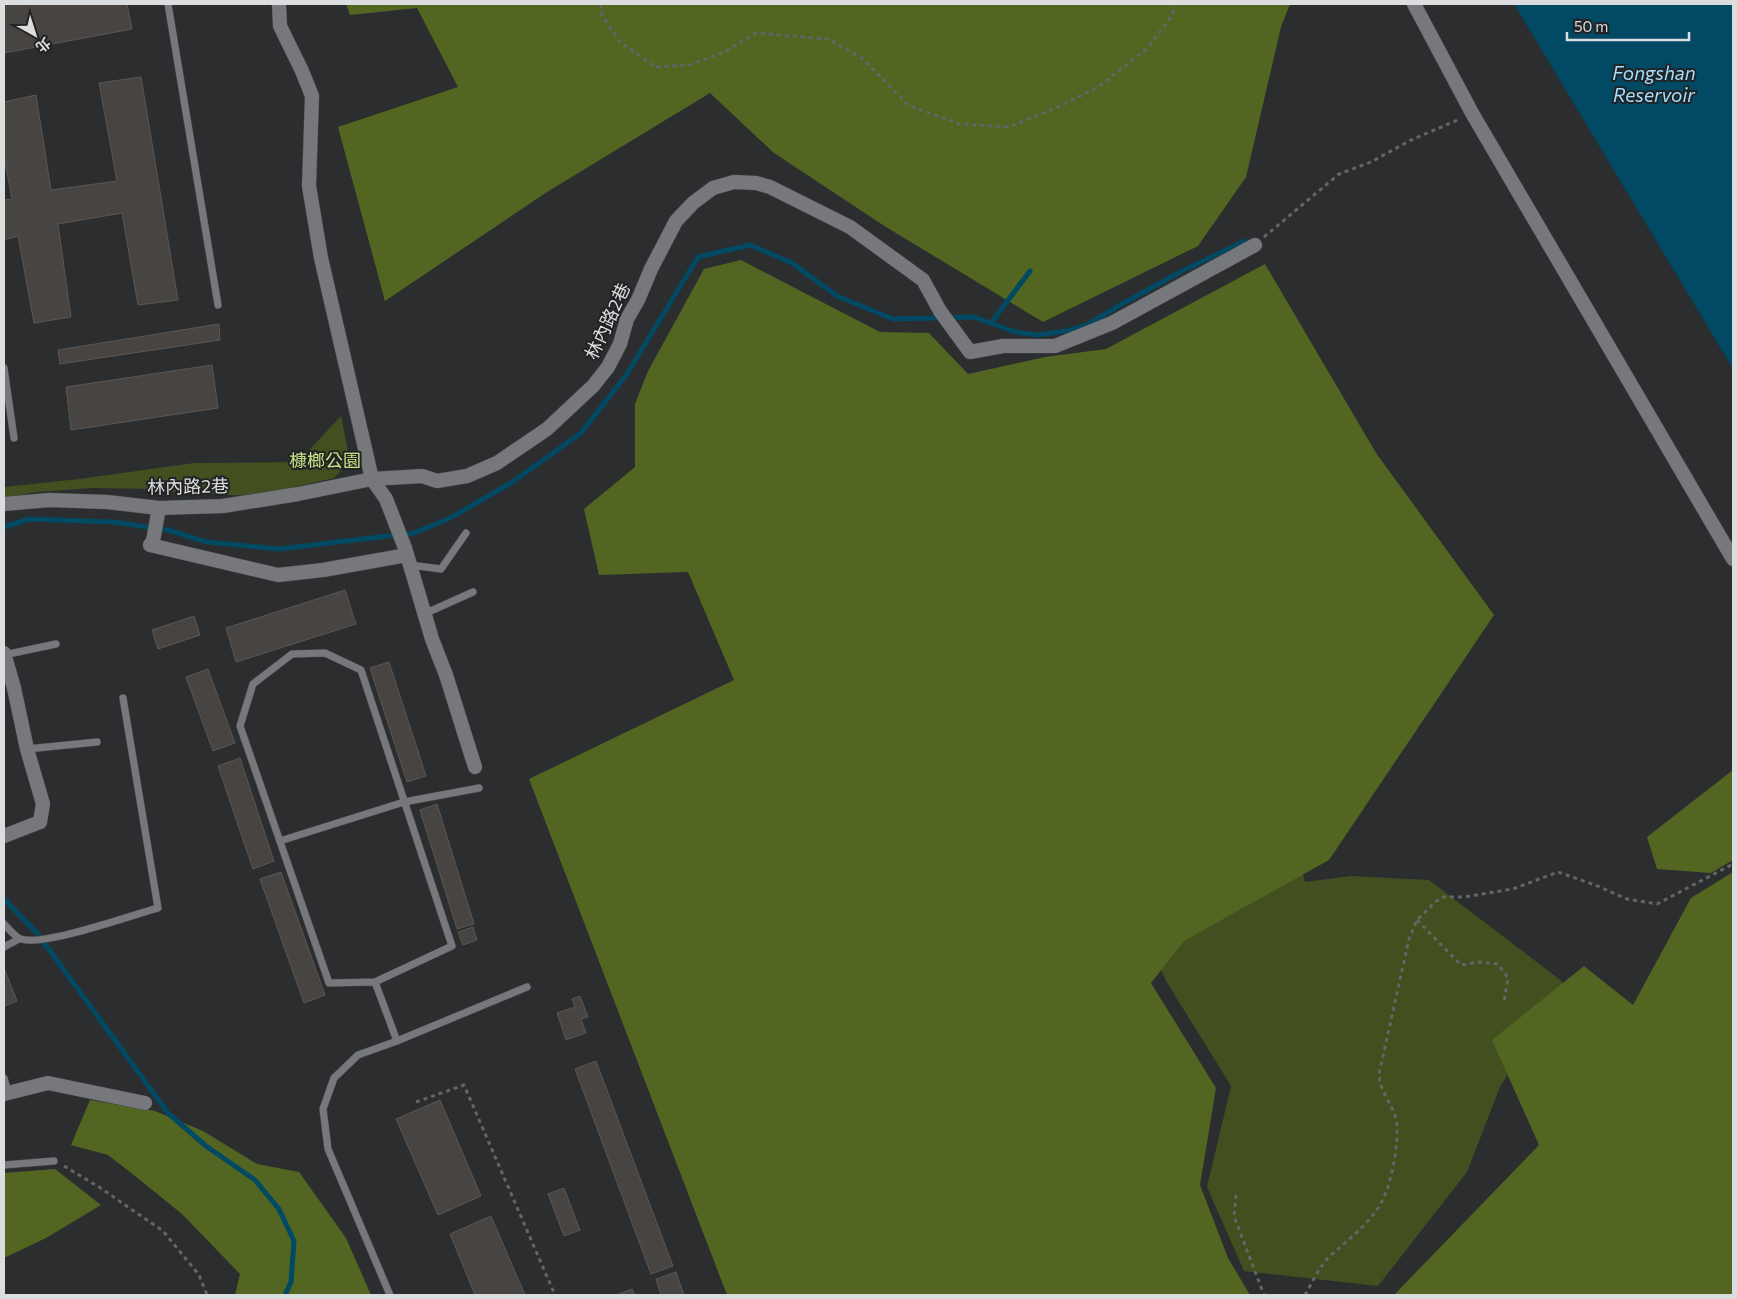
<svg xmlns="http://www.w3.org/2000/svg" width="1737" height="1299" font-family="Commissioner,'Noto Sans TC',sans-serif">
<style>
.green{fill:#424f1f}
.forest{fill:#536621}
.water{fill:#024964}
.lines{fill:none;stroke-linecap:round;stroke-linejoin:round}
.stream{stroke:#024964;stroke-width:5}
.building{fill:#474442;stroke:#5a5755}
.lane-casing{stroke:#47494b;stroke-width:8}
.street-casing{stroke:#47494b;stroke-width:15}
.path{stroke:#636567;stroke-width:3;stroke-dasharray:4 4;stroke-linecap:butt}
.lane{stroke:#76787b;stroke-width:7}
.street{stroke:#76787b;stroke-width:14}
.labels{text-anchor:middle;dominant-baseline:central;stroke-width:4;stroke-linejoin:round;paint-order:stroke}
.street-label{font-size:18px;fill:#dcdddf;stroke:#212325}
.park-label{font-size:18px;fill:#c5e283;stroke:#212325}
.water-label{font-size:19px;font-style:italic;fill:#a3dfff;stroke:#212325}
</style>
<rect width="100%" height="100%" fill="#2b2d2f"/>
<g class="green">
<path d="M341,416L350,461L334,478L254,496L184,493L154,489L92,488L36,492L4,498V487L79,479L194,463L298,462Z"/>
<path d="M1289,824L1305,882L1351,876L1429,880L1563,982L1500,1087L1467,1172L1378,1286L1244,1271L1207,1187L1231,1086L1166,981L1120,879Z"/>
</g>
<g class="forest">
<path d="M346,4H1290L1281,27L1246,177L1198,246L1043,322L886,227L774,153L710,93L547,192L385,301L338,127L458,87L417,8L350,15Z"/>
<path d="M741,260L880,332L929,333L968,374L1045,357L1106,349L1265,264L1376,453L1494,615L1329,860L1184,941L1151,983L1216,1088L1200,1185L1228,1258L1250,1295H727L529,779L734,680L688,572L599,575L584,509L635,467V404L648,371L704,269Z"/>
<path d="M1733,770V860L1711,873L1657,869L1647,837Z"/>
<path d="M1733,872V1295H1394L1539,1145L1492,1040L1584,966L1633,1005L1691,898Z"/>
<path d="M90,1100L155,1111L203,1131L257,1164L299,1172L346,1238L371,1295H235L240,1274L182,1214L130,1172L108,1155L71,1145Z"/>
<path d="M55,1169L101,1205L46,1238L4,1258V1173Z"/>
</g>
<path class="water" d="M1514,4H1733V369Z"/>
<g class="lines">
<g class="stream">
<path d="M991,323L1030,271"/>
<path d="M4,527L29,519L113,522L168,530L207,542L279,549L414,533L450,518L511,483L581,433L627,374L698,257L750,245L792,263L837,296L893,319L974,317L1015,332L1037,335L1066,331L1087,325L1120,305L1182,271L1245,241"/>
<path d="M4,899L37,933L168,1113L206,1146L255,1180L279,1209L294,1241L291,1282L285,1295"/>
</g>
</g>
<g class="building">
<path d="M4,4H127L132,29L4,53Z"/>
<path d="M141,77L178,300L138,305L122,213L58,224L71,317L34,323L18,236L4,240V200L12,199L4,156V102L36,95L51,190L117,181L99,83Z"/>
<path d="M219,324L220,340L60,364L58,350Z"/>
<path d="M212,365L218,408L71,430L66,387Z"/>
<path d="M345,590L356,624L236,662L226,628Z"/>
<path d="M194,616L200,635L158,649L152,630Z"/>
<path d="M389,662L426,776L407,782L370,668Z"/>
<path d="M208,669L235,743L213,751L186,677Z"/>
<path d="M240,758L274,861L253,869L218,766Z"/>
<path d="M437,804L474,924L457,929L420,810Z"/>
<path d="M281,872L325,995L304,1003L260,879Z"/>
<path d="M473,927L477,940L463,945L458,932Z"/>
<path d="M4,968L17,1001L4,1006Z"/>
<path d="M580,996L588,1017L581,1019L586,1033L566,1040L557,1013L575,1007L572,999Z"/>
<path d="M596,1061L673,1266L651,1274L575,1069Z"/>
<path d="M440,1100L481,1196L438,1215L396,1119Z"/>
<path d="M564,1188L580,1230L564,1236L548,1194Z"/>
<path d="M491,1216L525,1295H475L450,1234Z"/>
<path d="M676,1272L684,1295H661L656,1279Z"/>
<path d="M632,1289L635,1295H616Z"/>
</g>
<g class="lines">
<defs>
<g id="lane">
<path d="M168,4L218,305"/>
<path d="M4,368L14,438"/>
<path d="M410,565L441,569L466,533"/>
<path d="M424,614L473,592"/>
<path d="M4,655L56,644"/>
<path d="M27,749L97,742"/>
<path d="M280,841L404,802L479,788"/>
<path d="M4,924C9,929 15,937 21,939C43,947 132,915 158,908L123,698"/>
<path d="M4,947L19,939"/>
<path d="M375,982L329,983L240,726L253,684L292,654L325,653L361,670L452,946L375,982L397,1041"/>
<path d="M4,1078L8,1092"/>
<path d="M4,1165L54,1161"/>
<path d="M390,1295L328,1149L323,1109L334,1078L358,1055L397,1041L527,987"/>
</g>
<g id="street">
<path d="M1414,4L1472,113L1733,559"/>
<path d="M372,479L422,476L437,481L467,476L497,463L547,429L593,386L608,367L620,344L627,319L638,300L651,269L676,221L693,203L713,188L734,182L756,183L770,187L850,227L923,280L940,311L970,352L1003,346H1055L1112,323L1255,245"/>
<path d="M372,479L386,499L405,548L432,639L446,675L475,767"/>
<path d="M4,504L49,500L107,502L159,508L223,506L298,494L372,479L321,258L309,186L312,96L302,71L280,26L279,4"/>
<path d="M159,508L153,541L150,545L278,575L323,570L407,555"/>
<path d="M4,653L14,688L27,749L43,804L40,822L4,836"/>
<path d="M4,1094L48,1083L145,1103"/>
</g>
</defs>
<use href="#lane" class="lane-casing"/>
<use href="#street" class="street-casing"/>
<g class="path">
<path d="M601,4L602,15L619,41L655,67L690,65L726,51L756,33L828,39L862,58L908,105L959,124L1009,127L1060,106L1098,87L1148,48L1173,14V4"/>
<path d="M1264,237L1339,174L1371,162L1411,140L1460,119"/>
<path d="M1417,920L1461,965L1479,962L1498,964L1508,978L1504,1002"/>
<path d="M416,1102L464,1085L555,1295"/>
<path d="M64,1166L99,1187L163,1231L199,1275L207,1295"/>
<path d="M1236,1195L1234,1216L1264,1295"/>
<path d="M1305,1295C1312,1283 1319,1267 1329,1257C1345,1242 1363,1229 1376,1211C1390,1193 1398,1151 1397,1127C1397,1108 1379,1093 1379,1074L1409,939L1417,920L1435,902L1443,897H1464L1513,889L1558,872L1595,885L1627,899L1657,904L1733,864"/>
</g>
<use href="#lane" class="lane"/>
<use href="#street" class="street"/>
</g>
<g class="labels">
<g class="street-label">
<text transform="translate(607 321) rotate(-65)">林內路2巷</text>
<text transform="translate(188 486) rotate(-1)">林內路2巷</text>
</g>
<g class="park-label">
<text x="325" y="460">槺榔公園</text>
</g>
<g class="water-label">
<text x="1654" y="72">Fongshan<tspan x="1654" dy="22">Reservoir</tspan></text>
</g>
</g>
<rect width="1737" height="1299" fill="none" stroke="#dcdddf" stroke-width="10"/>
<g transform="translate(35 35) rotate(141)" stroke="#212325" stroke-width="4" paint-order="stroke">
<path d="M0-4L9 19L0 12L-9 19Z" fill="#dcdddf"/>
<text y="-8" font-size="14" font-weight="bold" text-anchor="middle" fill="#dcdddf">北</text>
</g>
<path d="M1567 32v8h122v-8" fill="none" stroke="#dcdddf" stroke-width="2.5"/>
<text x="1574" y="32" font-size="15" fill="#dcdddf" stroke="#212325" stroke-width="4" paint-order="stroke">50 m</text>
</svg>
